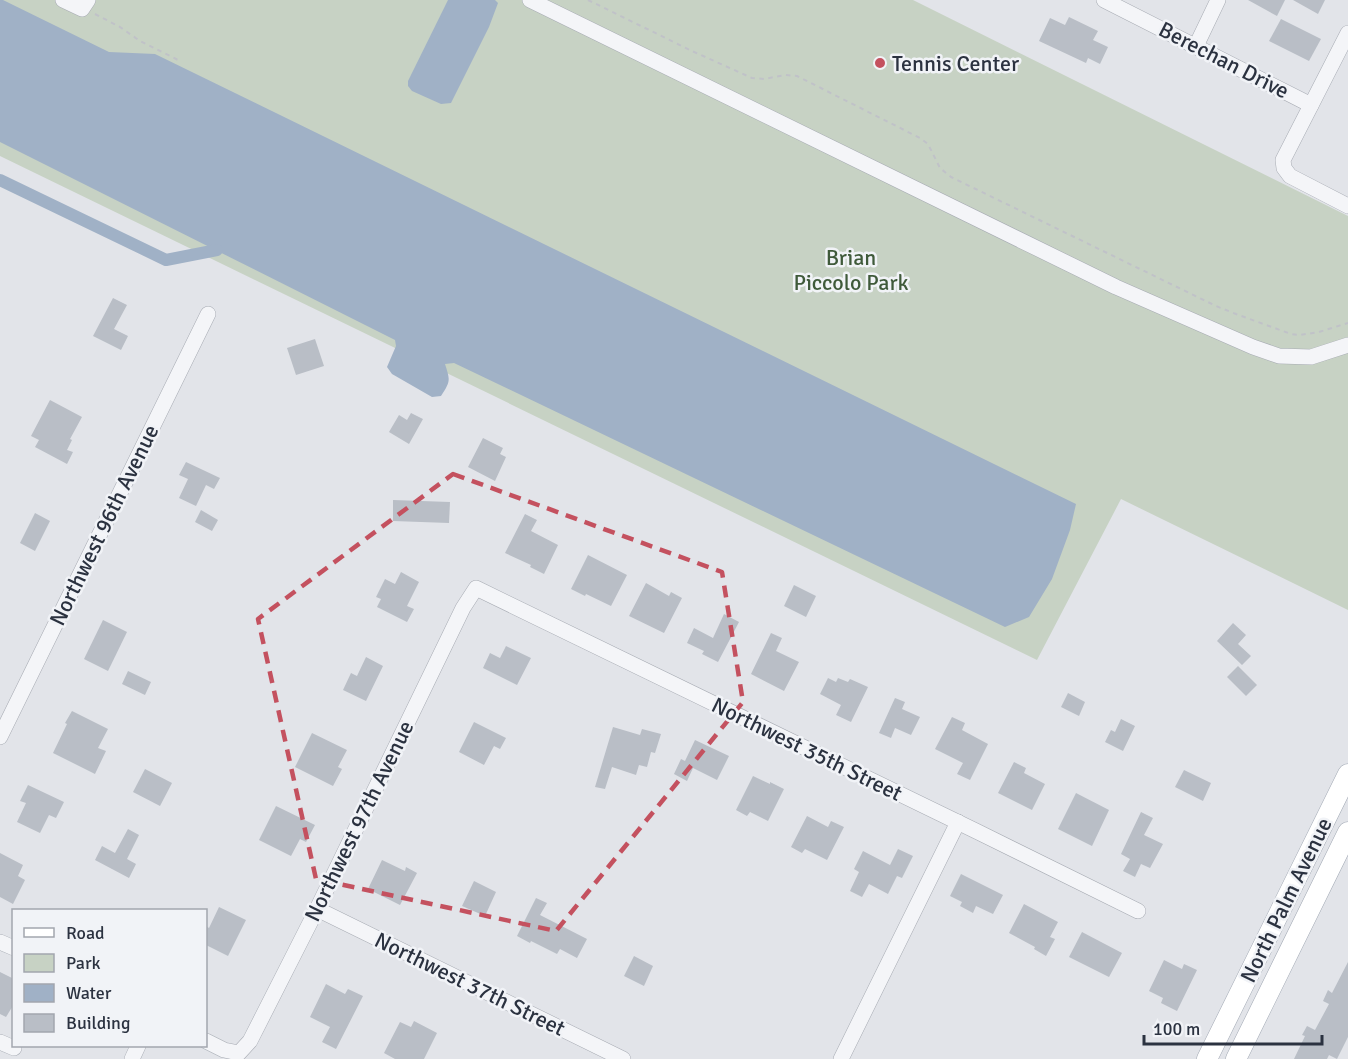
<svg xmlns="http://www.w3.org/2000/svg" width="1348" height="1059" font-family="Signika,sans-serif">
<style>
.green{fill:#c7d2c4}
.water{fill:#a0b1c6}
.lines{fill:none;stroke-linecap:round;stroke-linejoin:round}
.canal{stroke:#a0b1c6;stroke-width:12}
.building{fill:#b9bec6}
.minor-casing{stroke:#a7abb3;stroke-width:16}
.major-casing{stroke:#a2a9b4;stroke-width:21}
.path{stroke:#c0c2c8;stroke-width:2;stroke-dasharray:4.5 4.5;stroke-linecap:butt}
.minor{stroke:#f4f5f8;stroke-width:15}
.major{stroke:#fff;stroke-width:20}
.marked{fill:none;stroke:#c4515f;stroke-width:4.5;stroke-dasharray:12 8;stroke-linejoin:round}
.poi-dot{fill:#c4515f;stroke:#f1f3f7;stroke-width:2}
.labels{text-anchor:middle;dominant-baseline:central;stroke-width:5;stroke-linejoin:round;paint-order:stroke}
.street-label{font-size:22px;fill:#2b3240;stroke:#f1f3f7}
.poi-label{font-size:22px;fill:#2b3240;stroke:#f1f3f7;text-anchor:start}
.park-label{font-size:22px;fill:#3f5a3a;stroke:#f1f3f7}
</style>
<rect width="100%" height="100%" fill="#e2e4e9"/>
<path class="green" d="M0,0H913L1348,216V610L1121,499L1037,660L0,156Z"/>
<g class="water">
<path d="M0,0H3L109,52L155,54L1076,504L1070,530L1052,579L1029,617L1005,627L454,363L445,364C450,380 451,381 441,396L432,397L392,374L387,367L396,346L395,340L0,142Z"/>
<path d="M448,0H495L498,3L489,27L451,103L441,104L412,91L408,86V81Z"/>
</g>
<g class="lines">
<path class="canal" d="M0,180L166,260L217,250"/>
</g>
<g class="building">
<path d="M1248,0H1285L1277,16Z"/>
<path d="M1293,0H1325L1318,14Z"/>
<path d="M1069,17L1098,31L1093,40L1108,47L1100,64L1088,58L1086,63L1039,41L1050,18L1065,25Z"/>
<path d="M1281,19L1321,39L1309,61L1269,41Z"/>
<path d="M113,298L127,305L114,329L128,336L121,350L93,336Z"/>
<path d="M315,339L324,366L296,375L287,348Z"/>
<path d="M50,400L82,417L70,439L72,440L67,450L73,452L67,464L35,447L39,440L31,436Z"/>
<path d="M411,413L423,419L409,444L389,432L399,415L407,420Z"/>
<path d="M483,438L503,448L500,454L506,457L495,481L468,467Z"/>
<path d="M186,462L220,478L214,489L206,485L196,506L179,498L188,479L179,475Z"/>
<path d="M393,500L450,502L449,523L393,521Z"/>
<path d="M201,510L218,520L212,531L195,522Z"/>
<path d="M35,513L50,521L35,551L20,543Z"/>
<path d="M525,514L537,520L531,531L558,545L544,574L530,567L531,565L505,553Z"/>
<path d="M588,555L627,575L611,606L586,594L585,596L571,589Z"/>
<path d="M401,572L419,582L407,606L414,609L407,622L377,607L381,599L376,597L385,579L395,584Z"/>
<path d="M646,583L669,596L671,592L682,598L664,633L629,616Z"/>
<path d="M794,585L816,596L806,617L784,606Z"/>
<path d="M724,614L739,622L718,662L702,654L704,651L687,643L694,628L713,638Z"/>
<path d="M103,620L127,632L108,671L84,659Z"/>
<path d="M1233,623L1246,635L1238,644L1251,656L1242,665L1217,641Z"/>
<path d="M771,633L782,638L776,651L799,662L784,691L751,674Z"/>
<path d="M506,646L531,658L517,685L483,668L490,653L500,658Z"/>
<path d="M366,657L383,666L366,701L343,690L351,673L357,676Z"/>
<path d="M1238,666L1257,685L1246,696L1227,677Z"/>
<path d="M128,671L151,682L145,695L122,684Z"/>
<path d="M828,678L836,682L838,678L848,682L850,679L868,687L851,722L836,715L841,705L820,694Z"/>
<path d="M1068,693L1085,702L1079,716L1061,707Z"/>
<path d="M895,698L905,702L902,709L920,717L911,735L895,728L891,738L879,733Z"/>
<path d="M72,711L108,729L98,748L106,751L95,774L53,753L67,724L65,723Z"/>
<path d="M952,717L965,723L962,730L988,744L970,780L957,774L963,763L935,749Z"/>
<path d="M1121,719L1135,726L1123,751L1105,742L1111,730L1115,732Z"/>
<path d="M474,722L506,738L500,749L494,746L484,765L459,752Z"/>
<path d="M613,727L640,735L642,729L661,734L655,753L651,752L647,767L639,765L636,775L612,767L605,789L595,787Z"/>
<path d="M312,733L347,750L338,767L342,769L333,786L295,767Z"/>
<path d="M695,740L729,756L717,780L693,768L687,781L674,774L681,759L685,761Z"/>
<path d="M1014,762L1026,768L1024,773L1045,784L1032,810L998,793Z"/>
<path d="M145,769L172,783L160,806L133,792Z"/>
<path d="M1184,770L1211,783L1203,801L1175,787Z"/>
<path d="M753,776L770,784V782L784,789L768,821L750,812L747,816L736,810Z"/>
<path d="M28,785L64,802L56,818L49,815L40,833L17,822L26,803L20,801Z"/>
<path d="M1076,793L1109,810L1092,846L1058,829Z"/>
<path d="M276,806L315,825L306,842L300,839L291,856L259,840Z"/>
<path d="M1141,812L1153,818L1144,835L1163,844L1150,868L1141,864L1135,877L1123,871L1130,859L1121,854Z"/>
<path d="M807,816L828,827L831,821L844,827L827,860L805,849L802,853L791,847Z"/>
<path d="M128,829L139,835L127,859L136,864L129,878L95,860L102,846L115,853Z"/>
<path d="M898,849L913,856L902,878L897,876L888,894L869,884L862,897L850,891L859,872L854,869L863,851L890,865Z"/>
<path d="M0,853L23,865L18,876L25,880L13,904L0,897Z"/>
<path d="M382,860L405,871L406,867L417,873L400,905L368,889Z"/>
<path d="M961,874L1003,895L993,914L976,906L973,913L960,906L962,902L950,896Z"/>
<path d="M474,881L496,892L485,916L462,906Z"/>
<path d="M536,898L547,903L540,915L587,939L577,958L560,949L557,954L531,941L530,943L517,936Z"/>
<path d="M1024,904L1058,922L1050,937L1055,939L1046,956L1034,949L1035,947L1009,933Z"/>
<path d="M219,907L246,920L228,956L206,945V926L209,928Z"/>
<path d="M1082,932L1122,953L1109,977L1069,957Z"/>
<path d="M634,956L653,966L644,986L624,976Z"/>
<path d="M1164,960L1182,969L1184,964L1197,970L1177,1011L1161,1003L1163,998L1149,991Z"/>
<path d="M1348,962V1037L1337,1059L1329,1055L1327,1059H1294L1305,1036L1302,1035L1307,1026L1315,1030L1329,1004L1323,1001L1328,990L1332,993Z"/>
<path d="M0,972L14,979V1004L6,1017L0,1014Z"/>
<path d="M326,984L345,994L348,989L363,996L336,1049L322,1042L330,1027L310,1017Z"/>
<path d="M414,1021L437,1033L424,1059H395L384,1053L400,1022L411,1027Z"/>
</g>
<g class="lines">
<defs>
<g id="minor">
<path d="M63,0L82,9L88,0"/>
<path d="M530,0L1116,287L1253,347L1279,356L1311,357L1348,345"/>
<path d="M1104,0L1311,105"/>
<path d="M1348,33L1283,160L1284,168L1290,176L1348,206"/>
<path d="M1196,46L1218,0"/>
<path d="M0,737L208,314"/>
<path d="M317,909L623,1059"/>
<path d="M0,942L14,948"/>
<path d="M206,1041L224,1050L239,1053L250,1041L317,909L463,608L476,588L976,831L1138,911"/>
<path d="M0,1042L14,1048"/>
<path d="M132,1059L138,1046"/>
<path d="M841,1059L958,822"/>
</g>
<g id="major">
<path d="M1207,1059L1348,774"/>
<path d="M1236,1059L1348,832"/>
</g>
</defs>
<use href="#minor" class="minor-casing"/>
<use href="#major" class="major-casing"/>
<g class="path">
<path d="M588,0L692,51L752,78L764,79L785,75L797,76L920,138L928,144L940,168L951,177L1216,306L1236,314L1291,334L1300,335L1319,332L1348,323"/>
<path d="M95,14L120,27L140,41L180,61"/>
</g>
<use href="#minor" class="minor"/>
<use href="#major" class="major"/>
</g>
<path class="marked" d="M453,474L722,572L743,702L556,931L316,879L258,619Z"/>
<circle class="poi-dot" cx="880" cy="63" r="6"/>
<g class="labels">
<g class="street-label">
<text transform="translate(1224 60) rotate(27)">Berechan Drive</text>
<text transform="translate(104 525) rotate(-64)">Northwest 96th Avenue</text>
<text transform="translate(807 749) rotate(26)">Northwest 35th Street</text>
<text transform="translate(359 821) rotate(-64)">Northwest 97th Avenue</text>
<text transform="translate(1286 900) rotate(-64)">North Palm Avenue</text>
<text transform="translate(470 984) rotate(26)">Northwest 37th Street</text>
</g>
<g class="poi-label">
<text x="892" y="63">Tennis Center</text>
</g>
<g class="park-label">
<text x="851" y="257">Brian<tspan x="851" dy="25">Piccolo Park</tspan></text>
</g>
</g>
<rect x="12" y="909" width="195" height="138" fill="#f1f3f7" stroke="#a2a6ae" stroke-width="1.5"/>
<rect x="24" y="928" width="30" height="9" fill="#ffffff" stroke="#a2a6ae" stroke-width="1.5"/>
<text x="66" y="939" font-size="18" fill="#2b3240">Road</text>
<rect x="24" y="954" width="30" height="18" fill="#c7d2c4" stroke="#a2a6ae" stroke-width="1.5"/>
<text x="66" y="969" font-size="18" fill="#2b3240">Park</text>
<rect x="24" y="984" width="30" height="18" fill="#a0b1c6" stroke="#a2a6ae" stroke-width="1.5"/>
<text x="66" y="999" font-size="18" fill="#2b3240">Water</text>
<rect x="24" y="1014" width="30" height="18" fill="#b9bec6" stroke="#a2a6ae" stroke-width="1.5"/>
<text x="66" y="1029" font-size="18" fill="#2b3240">Building</text>
<path d="M1144 1035v9h178v-9" fill="none" stroke="#2b3240" stroke-width="3"/>
<text x="1153" y="1035" font-size="18" fill="#2b3240" stroke="#f1f3f7" stroke-width="4.5" paint-order="stroke">100 m</text>
</svg>
